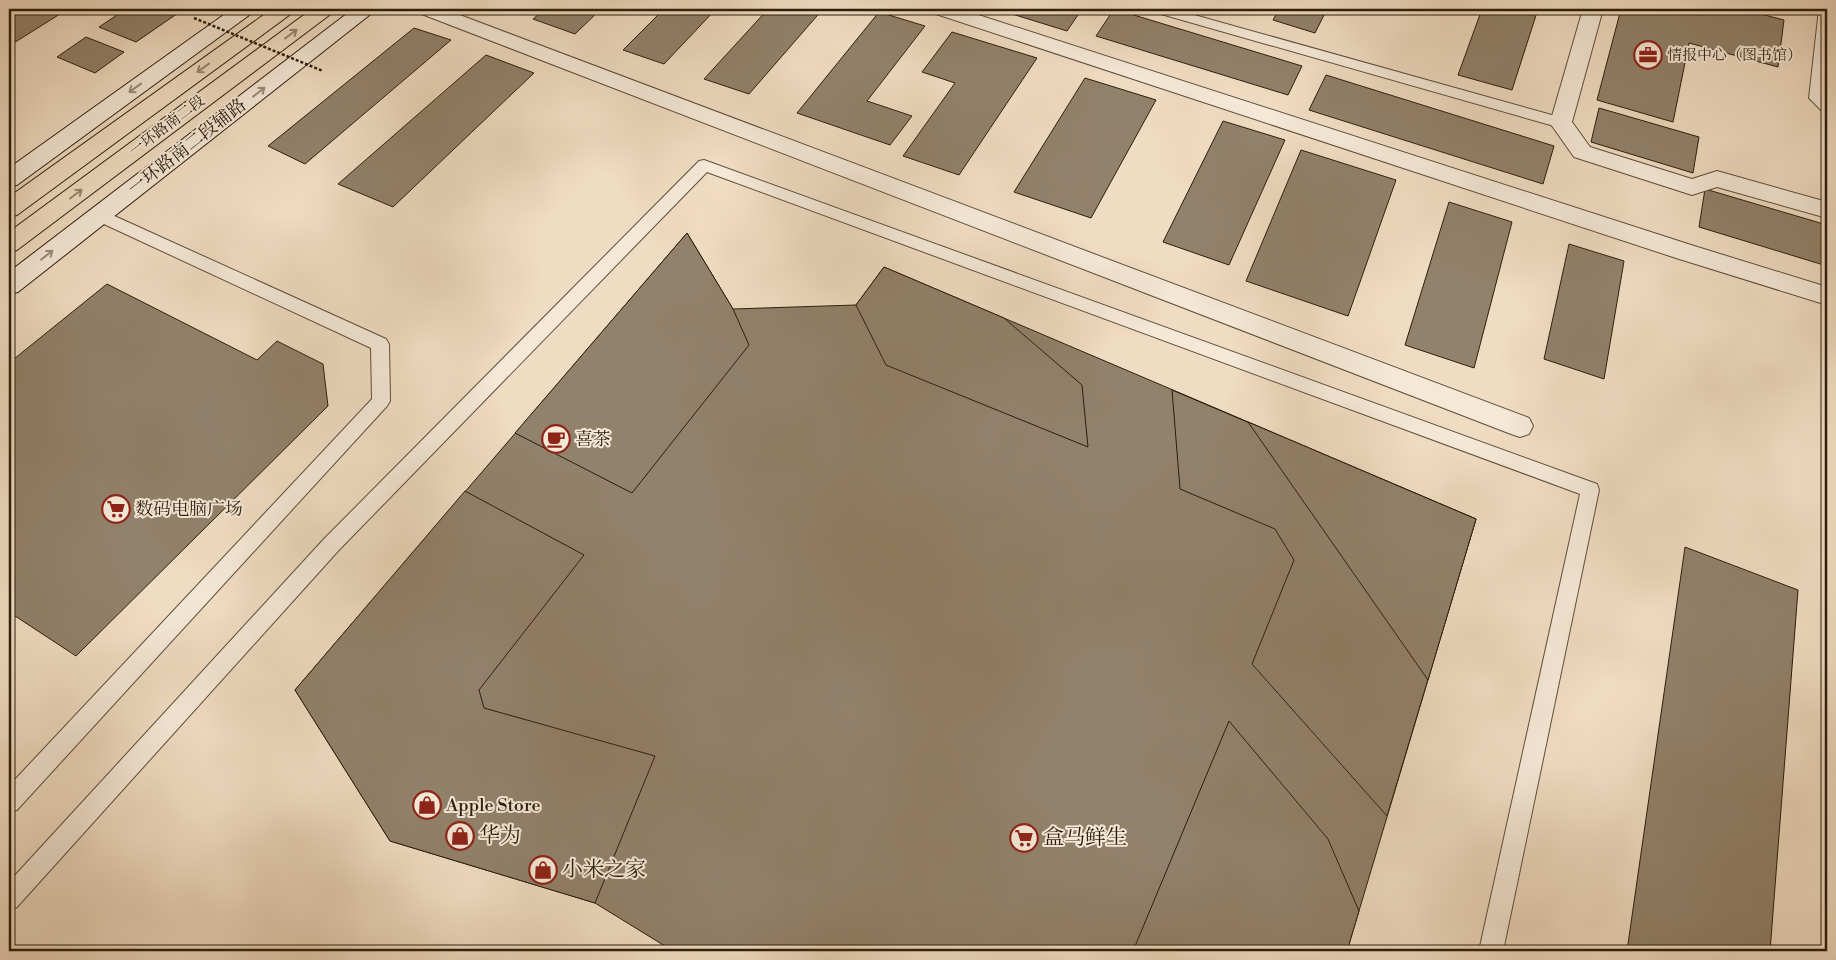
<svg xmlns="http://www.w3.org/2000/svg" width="1836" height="960" font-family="'Libre Bodoni','Noto Serif SC',serif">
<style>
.building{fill:#92816b;stroke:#2c1e0c}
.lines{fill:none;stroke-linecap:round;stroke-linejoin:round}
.lane-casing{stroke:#5d4e3a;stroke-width:2}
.street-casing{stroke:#5d4e3a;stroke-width:2}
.secondary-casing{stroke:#2c1e0c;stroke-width:2}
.primary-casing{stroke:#2c1e0c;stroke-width:2}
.lane{fill:#f5e8d7;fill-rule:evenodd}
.street{fill:#f5e8d7;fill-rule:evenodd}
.secondary{fill:#f5e8d7;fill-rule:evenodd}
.primary{fill:#f0dcc2;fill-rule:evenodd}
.path-bridge{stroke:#2c1e0c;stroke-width:2.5;stroke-dasharray:3 2;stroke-linecap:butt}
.oneway{stroke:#988670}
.oneway2{stroke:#9b8d7c}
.labels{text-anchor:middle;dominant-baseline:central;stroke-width:4;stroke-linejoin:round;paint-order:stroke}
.far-poi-label{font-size:15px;fill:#2c1e0c;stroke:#f5e8d7;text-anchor:start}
.far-street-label{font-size:15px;fill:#2c1e0c;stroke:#f5e8d7}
.street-label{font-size:18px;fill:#2c1e0c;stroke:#f5e8d7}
.poi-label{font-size:18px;fill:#2c1e0c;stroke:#f5e8d7;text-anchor:start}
.near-poi-label{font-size:21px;fill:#2c1e0c;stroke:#f5e8d7;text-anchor:start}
</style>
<rect width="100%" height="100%" fill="#f0dcc2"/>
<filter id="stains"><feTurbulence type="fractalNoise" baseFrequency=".004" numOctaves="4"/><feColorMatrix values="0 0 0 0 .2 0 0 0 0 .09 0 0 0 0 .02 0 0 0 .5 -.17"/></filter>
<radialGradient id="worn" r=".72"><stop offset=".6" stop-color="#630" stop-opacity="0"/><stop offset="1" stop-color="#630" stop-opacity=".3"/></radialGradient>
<g class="building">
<path d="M18,9H68L9,46V15Z"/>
<path d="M126,9H184L136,42L99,27Z"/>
<path d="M545,9H601L575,34L533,19Z"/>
<path d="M664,9H716L664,64L623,50Z"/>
<path d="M768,9H823L749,94L704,79Z"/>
<path d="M996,9H1082L1067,31Z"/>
<path d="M1114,9L1302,66L1288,95L1096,36Z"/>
<path d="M1279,9H1327L1315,33L1273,20Z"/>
<path d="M1482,9H1538L1512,90L1458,75Z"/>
<path d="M1621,9H1741L1784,20L1778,67L1689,43L1673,122L1597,100Z"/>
<path d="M879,12L925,26L867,101L912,116L890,145L797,113Z"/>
<path d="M414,28L451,40L305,164L268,146Z"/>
<path d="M952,32L1037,58L959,175L903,156L955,83L922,72Z"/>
<path d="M86,37L124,52L95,73L57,57Z"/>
<path d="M486,55L534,73L393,207L338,184Z"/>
<path d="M1326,75L1554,146L1543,184L1309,110Z"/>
<path d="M1085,78L1156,100L1091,218L1014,192Z"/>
<path d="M1599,108L1699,137L1693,173L1591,142Z"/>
<path d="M1223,121L1285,140L1229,265L1163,242Z"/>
<path d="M1301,150L1396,180L1348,316L1246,281Z"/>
<path d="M1705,189L1827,225V266L1699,227Z"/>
<path d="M1449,202L1512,222L1474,368L1405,345Z"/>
<path d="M687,233L733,309L856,305L884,267L1476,519L1347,951H673L595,903L390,841L295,690Z"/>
<path d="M687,233L733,309L749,345L632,493L515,433Z"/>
<path d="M1569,244L1624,261L1604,379L1544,359Z"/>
<path d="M884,267L1004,318L1082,385L1088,447L886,365L856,305Z"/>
<path d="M107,284L257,360L277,341L323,364L328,406L76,656L9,612V363Z"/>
<path d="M1172,390L1476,519L1387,816L1252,664L1294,560L1275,529L1180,489Z"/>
<path d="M1248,422L1476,519L1428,680Z"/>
<path d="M465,491L584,555L479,690L484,708L655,756L595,903L390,841L295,690Z"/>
<path d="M1685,547L1798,590L1770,951H1627Z"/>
<path d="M1229,721L1328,839L1359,911L1347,951H1133Z"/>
</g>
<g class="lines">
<defs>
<g id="lane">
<path d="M1152,9H1173L1566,119L1568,123L1566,127L1561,128L1154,12Z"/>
<path d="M1819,9H1827V61L1823,97L1827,100V113L1822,111L1809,98Z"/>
<path d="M704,160L1597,484L1599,490L1503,951H1479L1580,494L707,172L338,551L17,907L9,911V882L324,539L699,161Z"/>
<path d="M99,209L386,339L389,344L390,401L387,406L17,810L9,813V786L372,399L371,348L93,219L91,215L93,211Z"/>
</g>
<g id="street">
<path d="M416,9H444L1529,418L1533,426L1529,434L1520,437L1511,434L419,13Z"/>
<path d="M930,9H960L1691,245L1827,287V305L1676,258L933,13Z"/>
<path d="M1583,9H1603L1572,122L1590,147L1692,179L1717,171L1827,202V218L1717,187L1692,195L1574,157L1550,123Z"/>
</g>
<g id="secondary">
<path d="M232,9H255L252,13L17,185L9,187V168Z"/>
<path d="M353,9H375L372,13L18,292L9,294V272Z"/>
</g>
<g id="primary">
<path d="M272,9H295L292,13L17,215L9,217V197Z"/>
<path d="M312,9H335L332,13L17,250L9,253V232Z"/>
</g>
</defs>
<use href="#lane" class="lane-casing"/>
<use href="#street" class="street-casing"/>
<use href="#secondary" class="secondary-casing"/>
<use href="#primary" class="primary-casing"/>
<use href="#lane" class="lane"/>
<use href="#street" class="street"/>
<use href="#secondary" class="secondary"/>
<use href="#primary" class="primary"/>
<path class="path-bridge" d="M194,18L323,71"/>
</g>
<defs><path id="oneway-shaft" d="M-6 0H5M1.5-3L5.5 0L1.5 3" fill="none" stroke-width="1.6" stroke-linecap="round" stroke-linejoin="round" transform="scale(1.25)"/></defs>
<g class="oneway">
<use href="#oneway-shaft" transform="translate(291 34) rotate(-37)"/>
<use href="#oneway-shaft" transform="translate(203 68) rotate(144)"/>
<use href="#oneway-shaft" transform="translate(76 194) rotate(-37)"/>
</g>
<g class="oneway2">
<use href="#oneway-shaft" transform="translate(135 88) rotate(144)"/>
<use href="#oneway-shaft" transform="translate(259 92) rotate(-38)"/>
<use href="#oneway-shaft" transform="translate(47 255) rotate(-38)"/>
</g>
<defs>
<symbol id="office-ring" viewBox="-11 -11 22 22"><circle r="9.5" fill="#f5e8d7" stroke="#8f2418" stroke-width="1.5"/><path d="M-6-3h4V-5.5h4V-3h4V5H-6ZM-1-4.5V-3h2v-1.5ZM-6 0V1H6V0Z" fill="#8f2418"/></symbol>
<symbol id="cafe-ring" viewBox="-11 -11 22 22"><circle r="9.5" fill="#f5e8d7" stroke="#8f2418" stroke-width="1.5"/><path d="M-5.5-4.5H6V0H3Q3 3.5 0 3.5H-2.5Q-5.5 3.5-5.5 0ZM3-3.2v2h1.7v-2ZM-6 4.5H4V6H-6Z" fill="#8f2418"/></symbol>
<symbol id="supermarket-ring" viewBox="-11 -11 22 22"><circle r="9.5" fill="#f5e8d7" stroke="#8f2418" stroke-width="1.5"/><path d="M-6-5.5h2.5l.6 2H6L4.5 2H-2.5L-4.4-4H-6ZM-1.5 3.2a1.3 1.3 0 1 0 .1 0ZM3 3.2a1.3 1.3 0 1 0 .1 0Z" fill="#8f2418"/></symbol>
<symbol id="shop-ring" viewBox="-11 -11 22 22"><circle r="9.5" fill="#f5e8d7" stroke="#8f2418" stroke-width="1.5"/><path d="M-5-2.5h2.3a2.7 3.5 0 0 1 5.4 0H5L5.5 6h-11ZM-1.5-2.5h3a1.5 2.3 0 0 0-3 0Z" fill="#8f2418"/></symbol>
</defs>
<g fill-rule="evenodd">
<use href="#office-ring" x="1632" y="39" width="32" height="32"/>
<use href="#cafe-ring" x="540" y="423" width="32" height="32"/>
<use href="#supermarket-ring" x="100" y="493" width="32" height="32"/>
<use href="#shop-ring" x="411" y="789" width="32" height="32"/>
<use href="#shop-ring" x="444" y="820" width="32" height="32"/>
<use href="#supermarket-ring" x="1008" y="822" width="32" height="32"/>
<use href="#shop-ring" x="527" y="854" width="32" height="32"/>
</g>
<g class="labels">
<g class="far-poi-label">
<text x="1667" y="55">情报中心（图书馆）</text>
</g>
<g class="far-street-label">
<text transform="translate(167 126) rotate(-37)">一环路南二段</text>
</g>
<g class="street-label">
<text transform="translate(187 147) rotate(-38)">一环路南二段辅路</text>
</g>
<g class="poi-label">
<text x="575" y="439">喜茶</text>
<text x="135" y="509">数码电脑广场</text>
<text x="446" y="805">Apple Store</text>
</g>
<g class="near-poi-label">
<text x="479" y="836">华为</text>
<text x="1043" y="838">盒马鲜生</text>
<text x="562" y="870">小米之家</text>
</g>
</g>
<rect width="1836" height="960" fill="none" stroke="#f0dcc2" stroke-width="30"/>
<rect x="10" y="10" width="1816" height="940" fill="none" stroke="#2c1e0c" stroke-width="2.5"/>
<rect x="15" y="15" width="1806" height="930" fill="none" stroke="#2c1e0c"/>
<rect width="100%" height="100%" filter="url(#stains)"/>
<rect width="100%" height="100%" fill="url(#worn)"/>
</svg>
